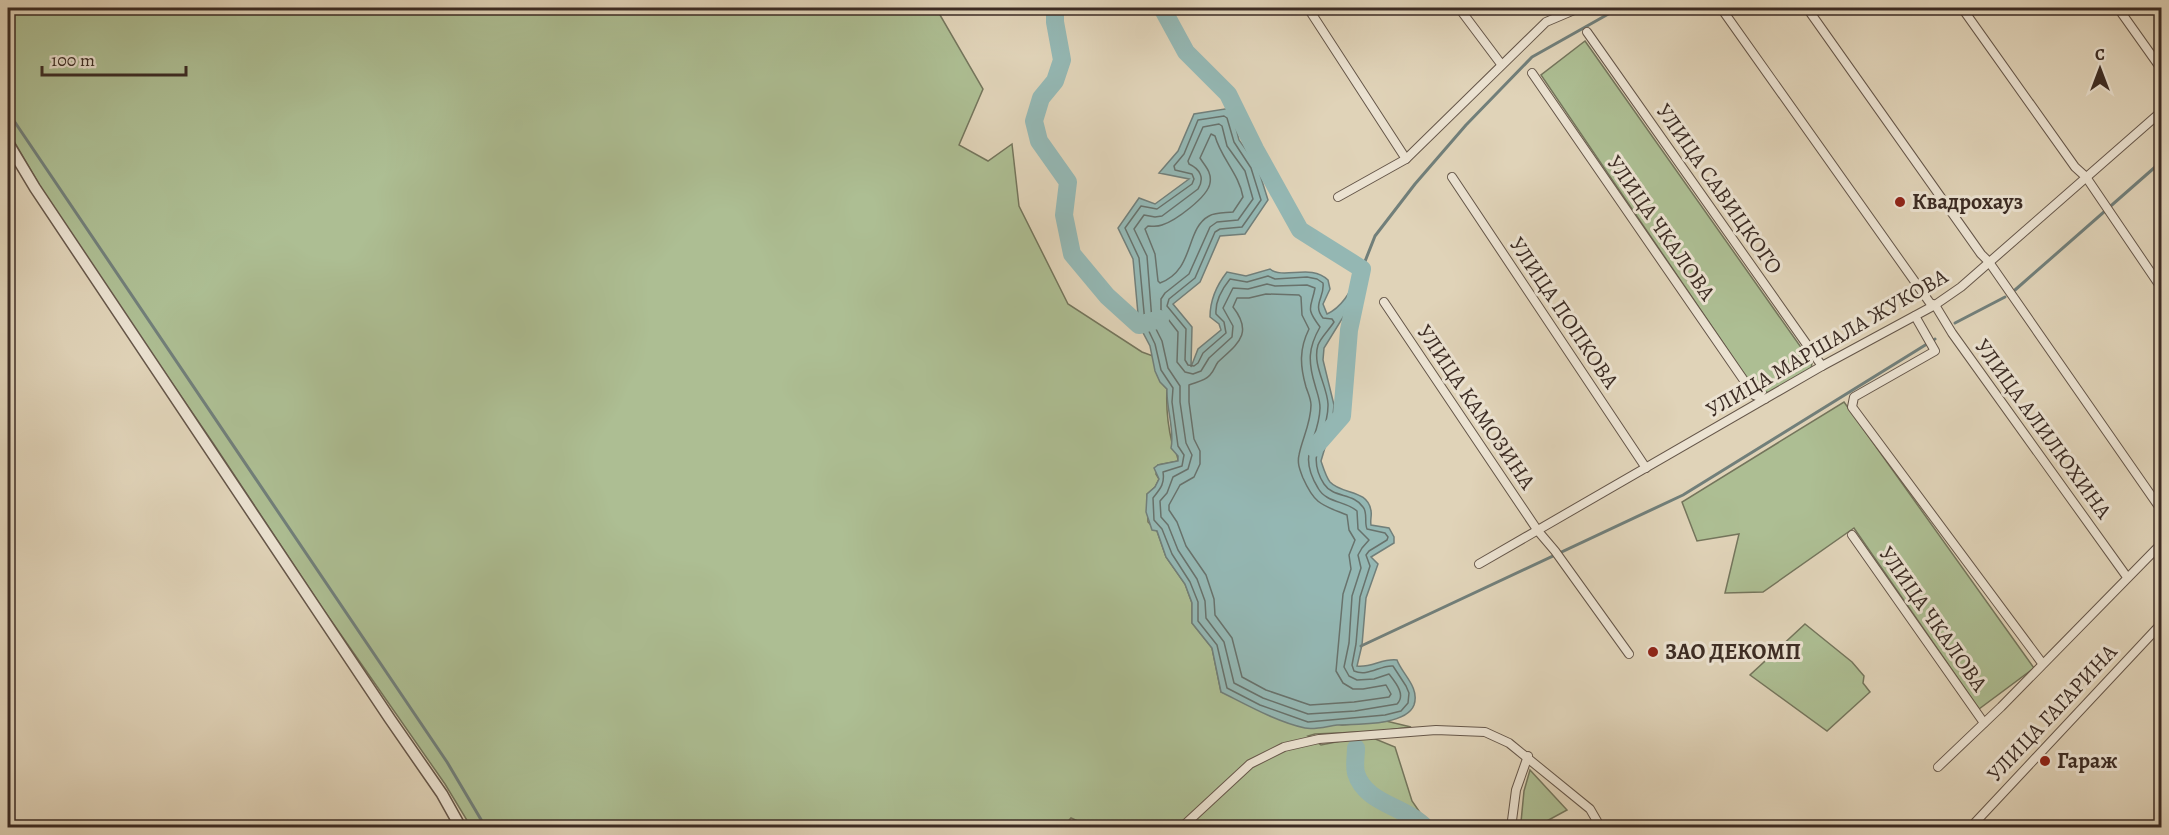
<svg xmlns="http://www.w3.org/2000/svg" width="2169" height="835" font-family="Alegreya,serif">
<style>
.green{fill:#adbe93;stroke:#74755c;stroke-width:1.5}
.water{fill:#94b7b3;stroke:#717f7a;stroke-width:1.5}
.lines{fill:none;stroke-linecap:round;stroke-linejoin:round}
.shore{stroke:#68726c;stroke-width:1.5}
.stream{stroke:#717f7a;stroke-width:3}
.river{stroke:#94b7b3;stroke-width:18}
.minor-casing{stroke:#655649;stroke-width:10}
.tertiary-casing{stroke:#655649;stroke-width:13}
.minor{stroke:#ebe2d1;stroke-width:8}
.tertiary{stroke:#ebe2d1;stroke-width:10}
.poi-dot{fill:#8f2418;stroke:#ebe2d1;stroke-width:2}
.labels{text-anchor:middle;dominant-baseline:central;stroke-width:6;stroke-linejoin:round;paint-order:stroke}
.street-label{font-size:22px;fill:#3c2c24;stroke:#ebe2d1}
.poi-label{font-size:22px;font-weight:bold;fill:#3c2c24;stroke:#ebe2d1;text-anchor:start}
</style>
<rect width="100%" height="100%" fill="#e0d3b8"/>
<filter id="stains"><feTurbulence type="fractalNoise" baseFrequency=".00333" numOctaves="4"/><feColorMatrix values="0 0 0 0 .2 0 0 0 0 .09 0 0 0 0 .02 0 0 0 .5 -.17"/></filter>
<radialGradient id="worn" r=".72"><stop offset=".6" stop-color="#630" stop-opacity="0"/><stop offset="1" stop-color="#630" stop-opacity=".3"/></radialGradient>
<g class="green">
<path d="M8,8H936L983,89L959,145L988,161L1012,144L1019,206L1068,304L1142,352L1153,356C1155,370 1157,379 1167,389C1166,406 1168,426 1172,443C1174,450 1178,454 1178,461L1158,465L1156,474L1159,479L1155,487L1147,494L1148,522L1157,531L1166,557L1185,584L1192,603V623L1212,648L1221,692L1342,725L1386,721L1411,727L1380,731L1315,734L1308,736L1321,745L1341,741L1373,738L1395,747L1412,801L1430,827L1093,828L1071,818L1062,828L471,827L445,784L323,609L213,443L55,212L8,131Z"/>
<path d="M1585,41L1812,363L1811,369L1769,393L1753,387L1541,75Z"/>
<path d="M1844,402L2034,668L1979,709L1854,528L1763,592L1725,593L1739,534L1697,541L1682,502Z"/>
<path d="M1805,624L1852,662L1864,676L1863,683L1870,692L1827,731L1750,675Z"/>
<path d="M1530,770L1567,810L1545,822H1521L1524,791Z"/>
</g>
<path class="water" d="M1231,108L1239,140L1257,165L1268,200L1245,234L1220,236L1200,282L1173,304L1192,327L1191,367L1198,349L1221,330L1219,324L1210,317C1210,300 1216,286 1227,272L1246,276L1270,269C1284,280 1311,263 1328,280L1330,289L1323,304L1327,314C1345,306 1353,285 1362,269L1350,306L1324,348L1323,360L1334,405L1332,424L1321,461C1323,467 1326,477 1330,482C1342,495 1368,489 1371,511C1372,515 1370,520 1371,525L1389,528L1394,537V543L1371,557L1378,564L1366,598L1362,645L1357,666C1371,668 1383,658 1397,660C1402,674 1420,687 1414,705C1406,726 1356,724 1337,725C1328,726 1315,730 1305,728C1277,722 1247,705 1221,692L1212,648L1192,623V603L1185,584L1166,557L1157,531L1152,530L1146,512L1147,494L1155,487L1159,479L1154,468L1158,465L1178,461V456L1171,448C1175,431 1166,408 1167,389L1160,382L1155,371L1150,346L1139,325L1133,259L1118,228L1139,198L1155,204L1189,179L1159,173L1178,151L1194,114Z"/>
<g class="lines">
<g class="shore">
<path d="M1224,116L1227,118L1234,142L1251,168L1261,200L1242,227L1220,229L1215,232L1195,278L1169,299L1167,306L1186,329L1185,360L1188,365L1194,366L1198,363L1203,353L1226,333L1224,322L1216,314C1215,302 1222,289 1230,279L1247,282L1268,276L1275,279L1307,277L1317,279L1323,283C1325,297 1312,305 1323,318L1332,319L1334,322C1329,330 1321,337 1318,345C1312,365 1327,385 1328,404C1329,436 1304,453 1324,484C1333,498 1354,493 1363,507C1368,513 1364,522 1367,529L1385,533L1388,537L1387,540L1369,551L1366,555L1370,566L1360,597L1356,644L1352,665L1354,671C1368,677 1380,665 1393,666L1406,686L1409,693L1408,703L1401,711L1385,715L1308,722L1260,705L1227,688L1217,645L1198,621V602L1190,582L1172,554L1162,529L1154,520L1153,498C1160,489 1165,484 1163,472L1182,466L1184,455L1178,446L1172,402L1173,388L1161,370L1155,344L1145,323L1139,258L1125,228L1141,206L1157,209L1192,184L1194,179L1192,174L1175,170L1174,166L1184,154L1198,120Z"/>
<path d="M1219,124L1222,126L1227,146L1245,171L1253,199L1238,220L1217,222L1210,227L1189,274L1165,293L1161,299V310L1178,332L1177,362L1185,372L1193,374L1201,371L1209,358L1232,337L1233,326L1223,308L1233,288L1248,289L1267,284L1275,286L1307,285L1315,288C1311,309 1305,307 1320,327C1308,348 1308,362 1315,385C1317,393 1320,399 1320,408C1319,442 1296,452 1318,488C1326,503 1346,501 1357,511L1358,529L1369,540L1362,548L1358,555L1361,568L1352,596L1349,643L1344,667L1349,676L1357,680L1374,679L1389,674C1396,683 1406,695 1397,704L1355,711L1308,714L1263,698L1234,683L1224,642L1206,618L1205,601L1197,579L1178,550L1168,525L1161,517L1160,501L1167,493L1173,477L1188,469L1192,455L1186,443L1180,402V386L1168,368L1162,341L1152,321L1147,256L1134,229L1144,215L1155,217L1162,216L1198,189C1205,178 1200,169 1189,164L1188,161L1203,127Z"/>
<path d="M1211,134L1215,136C1221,158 1239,174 1243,197L1233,212C1225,213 1216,212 1209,216C1185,229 1195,270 1160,283L1158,281L1155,254L1145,229L1148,226C1153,226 1157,227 1162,225C1175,221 1208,197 1210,183C1212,172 1205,166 1200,158Z"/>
<path d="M1266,294L1299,295L1301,297L1302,315L1309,329C1299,349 1300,366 1306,387C1308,393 1311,399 1311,405C1311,423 1302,439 1299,455C1297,464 1300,470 1303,478C1315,505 1322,505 1347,515L1349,530L1355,540L1349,555L1351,569L1343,594L1336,671L1343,683L1353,689H1363L1386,685L1391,694L1389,697L1354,702L1310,705L1266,690L1242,677L1232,638L1215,615L1214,599L1206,575L1186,546L1177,522L1169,510V505L1180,485L1194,477L1200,464V451L1194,439L1189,402V385C1196,382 1205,381 1210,375C1214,371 1215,366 1218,362C1237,344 1254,334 1233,307L1237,298H1249Z"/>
</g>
<g class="stream">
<path d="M8,112L447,762L486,828"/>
<path d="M1362,269L1375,236L1415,184L1466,125L1532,57L1619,8"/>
<path d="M2015,290L2162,161"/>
<path d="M1955,323L2005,297"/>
<path d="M1361,646L1683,495L1935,339"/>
</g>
<g class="river">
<path d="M1055,8V22L1062,60L1055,81L1041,98L1034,121L1039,141L1068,182L1064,215L1072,254L1107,296L1139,325L1160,319"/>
<path d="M1162,8L1186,52L1228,94L1255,149L1300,230L1362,269L1349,330L1342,416L1314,448"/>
<path d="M1356,748C1356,756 1354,765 1356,773C1365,804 1406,806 1426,828"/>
</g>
<defs>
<g id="minor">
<path d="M1308,8L1406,159"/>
<path d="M1459,8L1501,64"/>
<path d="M1721,8L1930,303L1935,305L1952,333L2127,577"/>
<path d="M1807,8L1981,254L1989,262L2162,511"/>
<path d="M1962,8L2075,167L2086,177L2162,289"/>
<path d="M2118,8L2162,70"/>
<path d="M1587,32L1822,366"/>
<path d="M1532,73L1754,395L1765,399"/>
<path d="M1452,177L1646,468"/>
<path d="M1338,197L1406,159L1546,22L1579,8"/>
<path d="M1384,302L1538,531L1555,551L1629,654"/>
<path d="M1915,316L1935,351L1854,397L1852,407L2042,663"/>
<path d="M1852,535L1984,723"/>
<path d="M1479,564L1822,366L1935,305L1961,287L2162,111"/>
<path d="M1938,767L2001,707L2162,543"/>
<path d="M1181,828L1250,764L1284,747L1319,739L1436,730L1485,732L1509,743L1590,809L1601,828"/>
<path d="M1511,828L1516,790L1528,756"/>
<path d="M1970,828L2162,623"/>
</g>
<path id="tertiary" d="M8,143L35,188L390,719L442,794L461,828"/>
</defs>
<use href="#minor" class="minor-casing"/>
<use href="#tertiary" class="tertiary-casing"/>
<use href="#minor" class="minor"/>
<use href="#tertiary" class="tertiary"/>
</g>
<g class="poi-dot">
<circle cx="1900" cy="202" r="6"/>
<circle cx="1653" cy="652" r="6"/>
<circle cx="2045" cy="761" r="6"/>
</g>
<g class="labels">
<g class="street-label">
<text transform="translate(1719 189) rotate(55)">УЛИЦА САВИЦКОГО</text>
<text transform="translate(1661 228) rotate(55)">УЛИЦА ЧКАЛОВА</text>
<text transform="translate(1564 313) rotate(56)">УЛИЦА ПОПКОВА</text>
<text transform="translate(1827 343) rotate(-30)">УЛИЦА МАРШАЛА ЖУКОВА</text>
<text transform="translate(1476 407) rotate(56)">УЛИЦА КАМОЗИНА</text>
<text transform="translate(2043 429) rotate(54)">УЛИЦА АЛИЛЮХИНА</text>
<text transform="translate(1933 619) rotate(55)">УЛИЦА ЧКАЛОВА</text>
<text transform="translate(2052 713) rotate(-47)">УЛИЦА ГАГАРИНА</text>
</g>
<g class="poi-label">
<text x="1912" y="202">Квадрохауз</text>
<text x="1665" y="652">ЗАО ДЕКОМП</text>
<text x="2057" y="761">Гараж</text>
</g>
</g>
<rect width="2169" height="835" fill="none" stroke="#e0d3b8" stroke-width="30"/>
<rect x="9" y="9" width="2151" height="817" fill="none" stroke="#3c2c24" stroke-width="3"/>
<rect x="15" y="15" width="2139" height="805" fill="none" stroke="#3c2c24" stroke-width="1.5"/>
<g transform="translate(2100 69)" stroke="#ebe2d1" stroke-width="4.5" paint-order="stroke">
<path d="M0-4.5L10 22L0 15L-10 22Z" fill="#3c2c24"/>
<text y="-9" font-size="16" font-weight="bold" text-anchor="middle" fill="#3c2c24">С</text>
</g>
<path d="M42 66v9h144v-9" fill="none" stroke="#3c2c24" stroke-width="3"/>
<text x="51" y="66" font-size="18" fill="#3c2c24" stroke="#ebe2d1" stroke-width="4.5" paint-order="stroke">100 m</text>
<rect width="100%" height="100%" filter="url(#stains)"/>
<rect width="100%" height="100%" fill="url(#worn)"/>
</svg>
